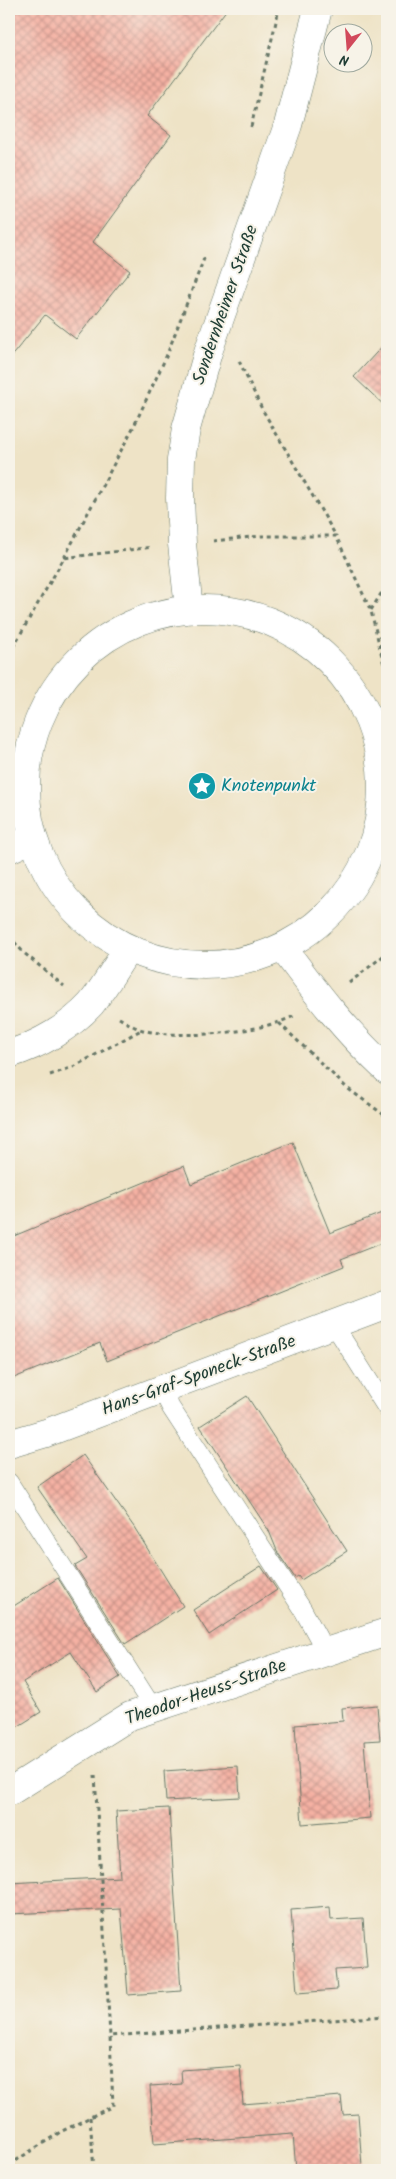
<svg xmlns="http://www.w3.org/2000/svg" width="396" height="2179" font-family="Kalam,sans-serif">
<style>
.building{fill:url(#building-cross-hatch)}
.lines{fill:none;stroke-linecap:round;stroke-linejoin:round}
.service-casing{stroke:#677767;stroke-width:19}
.minor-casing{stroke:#677767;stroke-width:29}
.tertiary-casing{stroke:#677767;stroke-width:29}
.secondary-casing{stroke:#677767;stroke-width:29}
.path{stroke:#677767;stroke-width:3;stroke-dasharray:4 4;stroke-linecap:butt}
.service{stroke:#fff;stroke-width:18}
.minor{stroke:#fff;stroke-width:28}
.tertiary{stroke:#fff;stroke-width:28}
.secondary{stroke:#fff;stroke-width:28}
.labels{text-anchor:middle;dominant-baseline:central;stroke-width:4;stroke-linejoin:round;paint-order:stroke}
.street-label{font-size:18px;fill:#1f3d34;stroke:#f7f3e8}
.culture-label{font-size:18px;fill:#0d838f;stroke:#f7f3e8;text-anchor:start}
</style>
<defs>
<pattern id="building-cross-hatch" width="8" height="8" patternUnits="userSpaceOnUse" patternTransform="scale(1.25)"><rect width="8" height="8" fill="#f5b1a3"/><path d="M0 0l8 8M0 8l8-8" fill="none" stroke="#c69186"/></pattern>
</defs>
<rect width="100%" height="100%" fill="#f7f3e8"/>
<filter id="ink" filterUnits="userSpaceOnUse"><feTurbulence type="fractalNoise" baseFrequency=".02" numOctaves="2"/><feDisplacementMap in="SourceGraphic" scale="10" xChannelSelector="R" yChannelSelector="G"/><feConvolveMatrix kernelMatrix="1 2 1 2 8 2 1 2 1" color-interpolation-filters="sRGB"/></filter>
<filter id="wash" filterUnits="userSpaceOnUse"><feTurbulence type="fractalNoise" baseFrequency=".0096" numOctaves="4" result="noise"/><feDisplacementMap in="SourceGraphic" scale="20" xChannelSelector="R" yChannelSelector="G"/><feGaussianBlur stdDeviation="1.12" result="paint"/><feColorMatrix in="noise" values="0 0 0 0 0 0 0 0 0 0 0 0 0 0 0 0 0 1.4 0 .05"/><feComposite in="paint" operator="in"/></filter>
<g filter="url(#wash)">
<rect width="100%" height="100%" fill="#eee3c6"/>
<g id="blocks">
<g class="building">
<path d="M9,9H227L147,116L171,135L93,242L130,271L76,339L45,315L9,359Z"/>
<path d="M387,341V408L354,377Z"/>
<path d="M293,1142L330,1233L387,1211V1241L341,1259L344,1266L107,1361L100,1343L9,1380V1238L184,1166L191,1184Z"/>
<path d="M247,1396L347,1551L301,1580L298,1576L295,1578L278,1553L269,1531L200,1426Z"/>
<path d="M83,1455L134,1527L183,1606L125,1644L75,1566L87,1559L37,1487Z"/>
<path d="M261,1566L277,1590L209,1635L193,1610Z"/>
<path d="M58,1578L120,1677L97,1692L71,1652L23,1682L41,1712L9,1732V1609Z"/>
<path d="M377,1705L380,1740L364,1741L370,1818L302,1824L295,1725L343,1721L342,1708Z"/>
<path d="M238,1766L240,1797L166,1801L164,1771Z"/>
<path d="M169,1808L181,1991L128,1995L121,1909L9,1914V1883L120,1877L116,1811Z"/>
<path d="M330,1907L331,1920L363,1918L367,1968L335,1970L337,1990L297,1993L291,1910Z"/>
<path d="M240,2066L243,2104L341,2096L343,2115L358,2114L362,2166L296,2170L293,2134L154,2144L150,2086L182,2084L181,2070Z"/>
</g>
</g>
</g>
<g filter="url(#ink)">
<use href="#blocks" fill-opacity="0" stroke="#677767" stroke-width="1"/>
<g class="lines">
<defs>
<g id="service">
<path d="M334,1325L387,1409"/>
<path d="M162,1390L171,1408L303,1610L326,1652"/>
<path d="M9,1482L153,1708"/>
</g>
<g id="minor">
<path d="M283,948C315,992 347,1033 387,1070"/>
<path d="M9,1444L46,1433L387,1304"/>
<path d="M9,1792L130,1716L387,1632"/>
</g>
<path id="tertiary" d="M9,849L33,838"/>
<g id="secondary">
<circle cx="204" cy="787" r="178"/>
<path d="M189,609L182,544L180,498L181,460L186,429L208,352L288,125L318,9"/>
<path d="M9,1054C39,1045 70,1027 91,1004C105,987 116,966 128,949"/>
</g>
</defs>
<use href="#service" class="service-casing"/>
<use href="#minor" class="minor-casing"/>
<use href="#tertiary" class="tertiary-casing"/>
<use href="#secondary" class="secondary-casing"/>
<g class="path">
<path d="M251,127L279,9"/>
<path d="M239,361L262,409L336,536"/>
<path d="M213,541L261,536H336L371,611L387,677"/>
<path d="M64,558L134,426L166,357L205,256"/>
<path d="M371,610L387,584"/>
<path d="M9,654L64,558L152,547"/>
<path d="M9,936L24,953L64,986"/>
<path d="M349,983L387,953"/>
<path d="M119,1018C126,1022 135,1028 143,1030C180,1040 260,1033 294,1016"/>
<path d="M279,1023L347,1088L387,1117"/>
<path d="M50,1075L73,1067L141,1030"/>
<path d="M95,1775L110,2036"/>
<path d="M90,2117L94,2170"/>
<path d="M9,2165L62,2131L113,2106L110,2036L387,2016"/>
</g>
<use href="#service" class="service"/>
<use href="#minor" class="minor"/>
<use href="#tertiary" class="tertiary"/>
<use href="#secondary" class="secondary"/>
</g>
</g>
<defs>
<symbol id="sight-disc" viewBox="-11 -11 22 22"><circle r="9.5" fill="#0f9aa8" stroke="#f7f3e8"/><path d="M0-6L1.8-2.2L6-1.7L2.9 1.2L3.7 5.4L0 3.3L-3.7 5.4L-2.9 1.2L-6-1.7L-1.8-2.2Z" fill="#fff"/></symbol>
</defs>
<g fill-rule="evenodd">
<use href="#sight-disc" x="186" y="770" width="32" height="32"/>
</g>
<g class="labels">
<g class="street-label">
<text transform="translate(226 305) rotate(-71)">Sondernheimer Straße</text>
<text transform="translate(199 1376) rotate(-20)">Hans-Graf-Sponeck-Straße</text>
<text transform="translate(206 1693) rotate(-19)">Theodor-Heuss-Straße</text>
</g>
<g class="culture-label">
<text x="221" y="786">Knotenpunkt</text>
</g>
</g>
<rect width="396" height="2179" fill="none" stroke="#f7f3e8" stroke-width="30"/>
<g transform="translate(348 48) rotate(197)"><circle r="24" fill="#f7f3e8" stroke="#a1aaa0"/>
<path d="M0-4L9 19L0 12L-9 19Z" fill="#d1495b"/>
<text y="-8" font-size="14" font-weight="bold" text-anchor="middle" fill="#1f3d34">N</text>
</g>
</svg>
